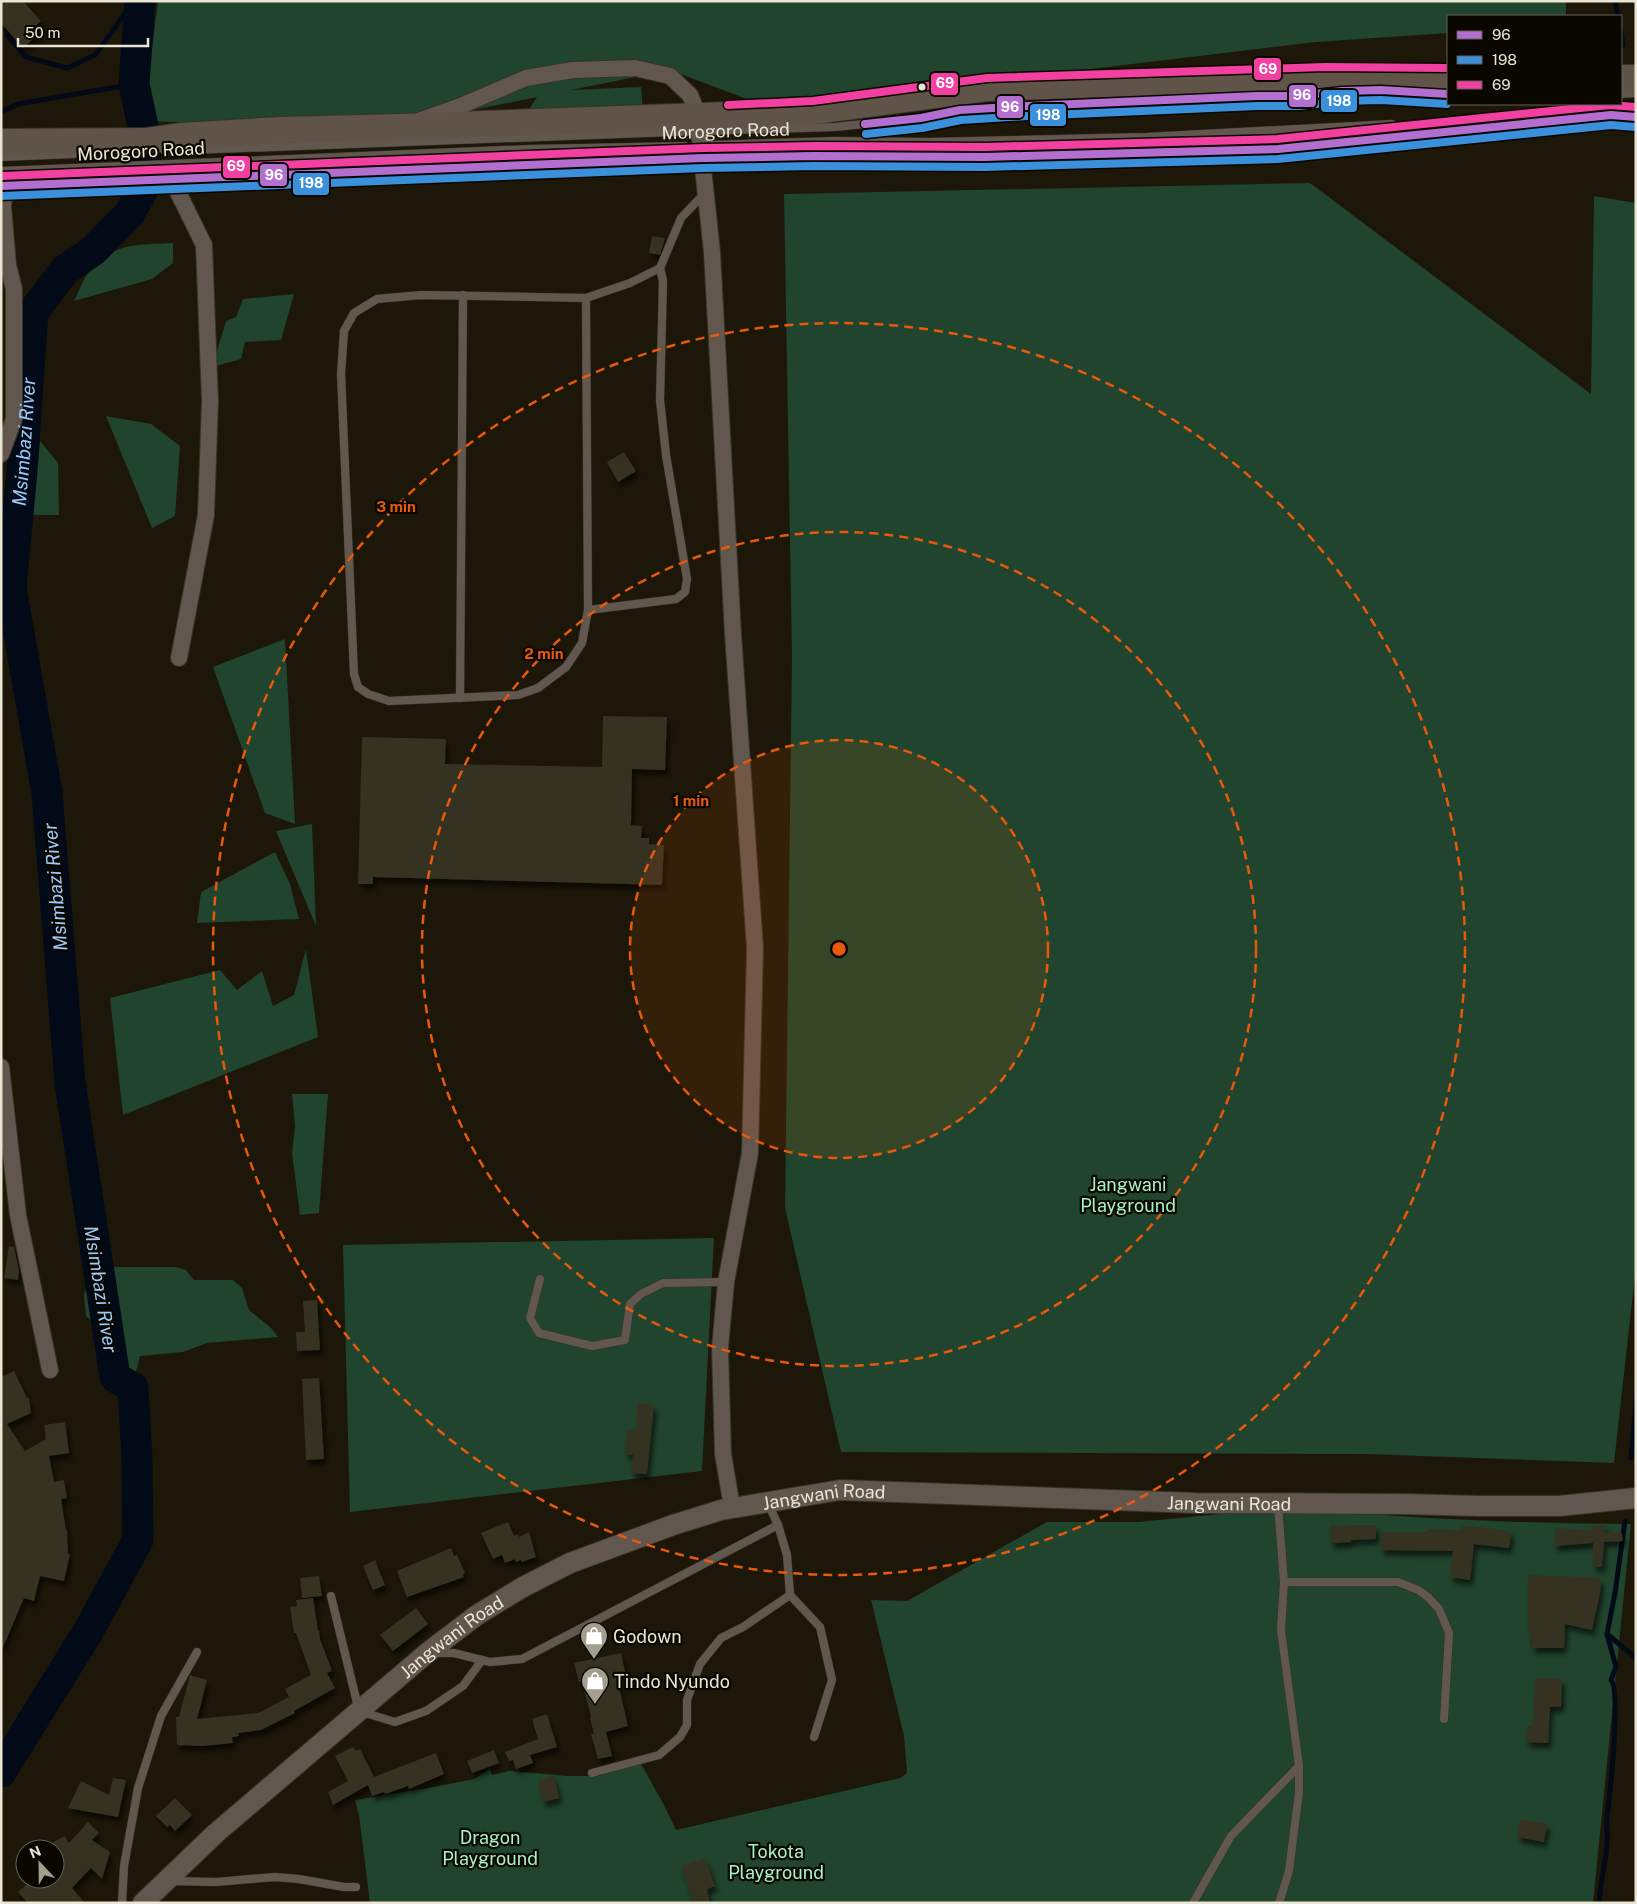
<svg xmlns="http://www.w3.org/2000/svg" width="1637" height="1904" font-family="'Public Sans',sans-serif">
<style>
.green{fill:#20442d}
.lines{fill:none;stroke-linecap:round;stroke-linejoin:round}
.stream{stroke:#030a17;stroke-width:5}
.river{stroke:#030a17;stroke-width:31}
.building{fill:#363123;filter:url(#shadow)}
.service-casing{stroke:#373326;stroke-width:9}
.minor-casing{stroke:#373326;stroke-width:18}
.tertiary-casing{stroke:#373326;stroke-width:22}
.trunk-casing{stroke:#373326;stroke-width:28}
.service{stroke:#62574f;stroke-width:8}
.minor{stroke:#62574f;stroke-width:16}
.tertiary{stroke:#62574f;stroke-width:20}
.trunk{stroke:#605448;stroke-width:26}
.bus-1-casing{stroke:#0a0600;stroke-width:11}
.bus-2-casing{stroke:#0a0600;stroke-width:11}
.bus-3-casing{stroke:#0a0600;stroke-width:11}
.bus-1{stroke:#b36fd0;stroke-width:8}
.bus-2{stroke:#3a90db;stroke-width:8}
.bus-3{stroke:#f240a1;stroke-width:8}
.ring{fill:none;stroke:#e8590c;stroke-width:2.5;stroke-dasharray:9 6}
.bus-dot{fill:#ebe6d4;stroke:#0a0600;stroke-width:2}
.labels{text-anchor:middle;dominant-baseline:central;stroke-width:4.5;stroke-linejoin:round;paint-order:stroke}
.street-label{font-size:18px;fill:#ebe6d4;stroke:#0a0600}
.park-label{font-size:18px;fill:#a5f3c4;stroke:#0a0600}
.poi-label{font-size:18px;fill:#ebe6d4;stroke:#0a0600;text-anchor:start}
.water-label{font-size:19px;font-style:italic;fill:#9ccbf7;stroke:#0a0600}
.centre{fill:#e8590c;stroke:#0a0600;stroke-width:2.5}
.ring-label{font-size:15px;text-anchor:middle;font-weight:bold;fill:#e8590c;stroke:#0a0600;stroke-width:4.5;stroke-linejoin:round;paint-order:stroke}
.line-badge{stroke:#0a0600;stroke-width:2}
.badge-label{font-size:14px;text-anchor:middle;font-weight:bold;fill:#fff}
</style>
<defs>
<filter id="shadow"><feDropShadow dx="3" dy="5.5" stdDeviation="2.5" flood-color="#0009"/></filter>
</defs>
<rect width="100%" height="100%" fill="#1c1708"/>
<g class="green">
<path d="M158,1H1566V16H1448V33L1316,42L974,83L784,113L670,70L571,90L641,87L643,113L578,107L566,117L526,114L537,97L384,128L143,121Z"/>
<path d="M1310,183L1591,394L1594,196L1636,203V1266L1614,1463L1365,1454L841,1452L785,1208L792,656L784,194Z"/>
<path d="M173,243V263L152,279L74,301C79,292 82,281 88,273C112,242 138,245 173,243Z"/>
<path d="M294,294L281,340L245,342L241,359L212,367L226,321L236,317L243,299Z"/>
<path d="M106,416L151,424L180,446L175,516L152,528Z"/>
<path d="M40,441L58,463L59,515H33Z"/>
<path d="M285,639L295,824L265,813L213,667Z"/>
<path d="M312,824L316,926L276,831Z"/>
<path d="M275,852L290,884L299,919L197,923L201,892Z"/>
<path d="M306,949L318,1037L123,1115L110,998L220,970L237,990L262,971L273,1006L294,995Z"/>
<path d="M292,1094H328L319,1213L300,1215L292,1153L295,1126Z"/>
<path d="M714,1238L702,1471L350,1512L343,1245Z"/>
<path d="M94,1267H176L186,1270L194,1280H233L242,1288L249,1310L271,1328L278,1337L207,1343L183,1352L140,1356L133,1383L120,1375L122,1354L117,1336L103,1331L86,1316L84,1295Z"/>
<path d="M1268,1507C1389,1516 1509,1524 1631,1524L1593,1903H370L359,1815L355,1800L434,1787L474,1779L490,1769L492,1775L509,1771L568,1776H599L639,1760L664,1805L676,1830L900,1778L907,1773L904,1736L871,1600L907,1601L1047,1522H1138L1220,1514Z"/>
</g>
<g class="lines">
<g class="stream">
<path d="M1615,1L1618,16"/>
<path d="M7,23V35L26,57L67,68L95,55L134,1"/>
<path d="M1621,31L1623,45"/>
<path d="M1,112L18,104L134,84"/>
<path d="M1631,1458L1636,1401"/>
<path d="M1607,1634L1636,1658"/>
<path d="M1599,1903C1600,1882 1606,1863 1607,1842C1608,1833 1606,1824 1607,1816C1610,1795 1621,1692 1611,1680L1616,1667L1607,1634L1615,1593L1625,1521"/>
</g>
<path class="river" id="s1" d="M1,1772L89,1630L138,1540L137,1459L133,1388L115,1377L70,1083L47,793L11,588L22,470L33,312L65,270L94,250L130,213L145,186L146,141L134,84L140,1"/>
</g>
<g class="building">
<path d="M23,1L41,21L34,27L40,33L23,48L1,23V2Z"/>
<path d="M652,236L665,238L660,255L649,253Z"/>
<path d="M624,452L636,471L618,482L607,462Z"/>
<path d="M603,716L667,717L665,770L632,769L631,825L642,826L641,838H649V844L664,845L662,885L373,877V884H358L362,737L446,739L445,764L602,767Z"/>
<path d="M9,1246L14,1247L19,1271L18,1280L4,1278Z"/>
<path d="M317,1300L320,1350L297,1351L296,1332H305L303,1301Z"/>
<path d="M14,1371L27,1398H29L31,1413L7,1424L25,1451L46,1439L44,1425L65,1422L69,1453L49,1456L54,1482L64,1480L67,1498L61,1499L66,1530H67L68,1554H70L64,1581L40,1576L34,1601L24,1598L1,1652V1377Z"/>
<path d="M319,1378L324,1459L306,1460L302,1379Z"/>
<path d="M638,1403L654,1405L647,1474L631,1473L633,1455L625,1454L627,1430L636,1431Z"/>
<path d="M508,1522L514,1536L518,1534L519,1537L529,1532L536,1557L522,1562L521,1560L516,1562L515,1559L505,1563L502,1555L493,1559L481,1533Z"/>
<path d="M1350,1525H1376V1539L1351,1540V1542L1331,1543L1330,1526Z"/>
<path d="M1606,1525L1605,1532L1622,1533L1623,1541L1604,1542L1602,1567H1594L1593,1543L1554,1546L1556,1528L1592,1531L1591,1526Z"/>
<path d="M1462,1526L1482,1527L1511,1532L1509,1548L1474,1544L1470,1580L1450,1577L1453,1551L1381,1550V1532H1427V1529L1461,1530Z"/>
<path d="M451,1548L454,1556L457,1555L465,1573L463,1574L464,1577L407,1597L397,1571Z"/>
<path d="M375,1560L385,1585L373,1590L363,1566Z"/>
<path d="M1528,1575L1601,1578L1600,1593L1592,1630L1565,1624L1564,1648H1532V1640H1529L1530,1629H1528Z"/>
<path d="M319,1576L322,1596L302,1598L300,1578Z"/>
<path d="M313,1598L318,1631L319,1630L320,1639L332,1671L327,1673L335,1688L294,1711L295,1713L261,1730L238,1733L239,1736L232,1737L233,1743L202,1746L177,1745L176,1717H179L190,1675L207,1680L197,1719L258,1713L289,1697L285,1689L311,1675L296,1633H294L290,1607L297,1606L296,1600Z"/>
<path d="M416,1608L428,1624L393,1651L380,1635Z"/>
<path d="M621,1653L625,1672L616,1674L628,1726L606,1732L612,1756L598,1759L591,1734H594L590,1718L591,1717L582,1682H579L574,1663Z"/>
<path d="M1535,1678L1562,1679L1561,1707H1550L1548,1743L1526,1742L1527,1726H1533Z"/>
<path d="M547,1714L557,1747L530,1755L533,1763L516,1769L513,1760L509,1761L505,1752L538,1739L532,1719Z"/>
<path d="M353,1747L356,1751L360,1749L374,1777L436,1753L444,1774L409,1789L408,1786L385,1794L384,1792L372,1796L368,1785L333,1805L328,1792L348,1781L335,1756Z"/>
<path d="M494,1750L499,1763L472,1773L467,1761Z"/>
<path d="M554,1776L559,1798L543,1802L538,1780Z"/>
<path d="M113,1778L126,1780L118,1817L68,1808L81,1781L109,1795Z"/>
<path d="M175,1798L192,1815L175,1831L170,1825L167,1827L156,1816Z"/>
<path d="M1520,1819L1547,1824L1544,1842L1517,1837Z"/>
<path d="M88,1822L99,1833L92,1840L110,1852L102,1879L91,1868L72,1888L85,1903H28L18,1892L33,1879H55V1849H46L44,1847L65,1836L69,1843Z"/>
<path d="M705,1858L715,1886L707,1889L710,1903H694L681,1866Z"/>
</g>
<g class="lines">
<defs>
<g id="service">
<path d="M1621,94L1636,93"/>
<path d="M712,145L835,141L929,142L1146,137L1392,124"/>
<path id="s2" d="M165,151L699,131L835,127L921,118L960,110L1257,96H1299L1342,91L1381,90L1448,94"/>
<path d="M1,157L74,154"/>
<path d="M1,171L530,149L685,146"/>
<path d="M586,298L588,610L582,643L566,667L538,688L518,695L389,701L368,694L358,687L354,674L341,374L344,331L354,313L377,299L421,295L586,298L630,283L660,268"/>
<path d="M588,610L676,599L685,592L687,579L666,455L660,400L663,281L660,268L681,218L704,194"/>
<path d="M460,698L463,295"/>
<path d="M540,1279L530,1318L539,1333L592,1346L625,1340L630,1304L641,1294L663,1283L726,1282"/>
<path d="M1278,1505L1284,1582L1281,1630L1299,1766V1792L1289,1871L1279,1903"/>
<path d="M1284,1582H1398L1418,1590L1428,1597L1439,1609L1449,1633L1444,1719"/>
<path d="M790,1595L820,1627L832,1680L814,1737"/>
<path d="M331,1596L359,1711L395,1722L426,1711L463,1686L482,1660"/>
<path d="M434,1653H454L490,1662L522,1659L778,1525"/>
<path d="M592,1773L659,1755L680,1737L687,1725V1700L700,1664L721,1638L743,1627L790,1595L787,1555L778,1525L768,1503"/>
<path d="M170,1881L216,1882L275,1877L299,1879L344,1887H356"/>
<path d="M122,1903L124,1866L138,1788L161,1716L197,1652"/>
<path d="M1193,1903L1231,1836L1299,1766"/>
</g>
<g id="minor">
<path d="M421,120L458,107L526,78L573,70L635,68L670,76L690,95L699,117V131L712,252L733,634L755,948L750,1153L726,1282L720,1348L723,1454L732,1507"/>
<path d="M171,178L204,245L210,401L206,515L179,658"/>
<path d="M1,454L14,419V289L8,265L3,206L5,186"/>
<path d="M1,1067L18,1215L50,1370"/>
</g>
<g id="tertiary">
<path id="s3" d="M143,1903L216,1833L427,1653L477,1615L523,1587L570,1563L673,1525L721,1510L840,1490L1195,1503L1403,1504L1480,1506H1559L1636,1498"/>
</g>
<g id="trunk">
<path d="M1621,78H1636"/>
<path d="M1,142L146,141L181,136L281,130L399,127L784,113L814,111L987,88L1325,77L1448,78"/>
<path d="M1,186L703,158L814,156L985,157L1278,149L1611,115L1636,117"/>
</g>
</defs>
<use href="#service" class="service-casing"/>
<use href="#minor" class="minor-casing"/>
<use href="#tertiary" class="tertiary-casing"/>
<use href="#trunk" class="trunk-casing"/>
<use href="#service" class="service"/>
<use href="#minor" class="minor"/>
<use href="#tertiary" class="tertiary"/>
<use href="#trunk" class="trunk"/>
<defs>
<g id="bus-1">
<path d="M865,124L921,118L960,110L1027,106L1257,96H1299L1342,91L1381,90L1448,94"/>
<path d="M1,186L703,158L814,156L985,157L1278,149L1611,115L1636,117"/>
</g>
<g id="bus-2">
<path d="M866,134L922,128L961,120L1028,116L1257,106H1299L1343,101L1381,100L1447,104"/>
<path d="M1,196L703,168L814,166L985,167L1278,159L1611,125L1635,127"/>
</g>
<g id="bus-3">
<path d="M728,105L813,101L987,78L1325,67L1448,68"/>
<path d="M1,176L703,148L814,146L985,147L1277,139L1610,105L1636,107"/>
</g>
</defs>
<use href="#bus-1" class="bus-1-casing"/>
<use href="#bus-2" class="bus-2-casing"/>
<use href="#bus-3" class="bus-3-casing"/>
<use href="#bus-1" class="bus-1"/>
<use href="#bus-2" class="bus-2"/>
<use href="#bus-3" class="bus-3"/>
</g>
<circle cx="839" cy="949" r="209" fill="#e8590c" fill-opacity=".12"/>
<g class="ring">
<circle cx="839" cy="949" r="209"/>
<circle cx="839" cy="949" r="417"/>
<circle cx="839" cy="949" r="626"/>
</g>
<defs>
<symbol id="shop-pin" viewBox="-11 -11 22 30"><path d="M0 17L-7.5 6A9.5 9.5 0 1 1 7.5 6Z" fill="#a39e8d" stroke="#0a0600"/><path d="M-5-2.5h2.3a2.7 3.5 0 0 1 5.4 0H5L5.5 6h-11ZM-1.5-2.5h3a1.5 2.3 0 0 0-3 0Z" fill="#fff"/></symbol>
</defs>
<g fill-rule="evenodd">
<use href="#shop-pin" x="578" y="1620" width="32" height="43"/>
<use href="#shop-pin" x="579" y="1665" width="32" height="43"/>
</g>
<circle class="bus-dot" cx="922" cy="87" r="4.5"/>
<g class="labels">
<g class="street-label">
<text stroke="none"><textPath href="#s2" startOffset="561">Morogoro Road</textPath></text>
<text transform="translate(141 151) rotate(-3)">Morogoro Road</text>
<text stroke="none"><textPath href="#s3" startOffset="812">Jangwani Road</textPath></text>
<text stroke="none"><textPath href="#s3" startOffset="1218">Jangwani Road</textPath></text>
<text stroke="none"><textPath href="#s3" startOffset="408">Jangwani Road</textPath></text>
</g>
<g class="park-label">
<text x="1128" y="1184">Jangwani<tspan x="1128" dy="21">Playground</tspan></text>
<text x="490" y="1837">Dragon<tspan x="490" dy="21">Playground</tspan></text>
<text x="776" y="1851">Tokota<tspan x="776" dy="21">Playground</tspan></text>
</g>
<g class="poi-label">
<text x="613" y="1636">Godown</text>
<text x="614" y="1681">Tindo Nyundo</text>
</g>
<g class="water-label">
<text stroke="none"><textPath href="#s1" startOffset="1386">Msimbazi River</textPath></text>
<text transform="translate(55 887) rotate(-95)">Msimbazi River</text>
<text transform="translate(101 1289) rotate(81)">Msimbazi River</text>
</g>
</g>
<circle cx="839" cy="949" r="8" class="centre"/>
<g class="ring-label">
<text x="396" y="512">3 min</text>
<text x="544" y="659">2 min</text>
<text x="691" y="806">1 min</text>
</g>
<g class="line-badge">
<rect x="1253" y="57" width="29" height="24" rx="5" fill="#f240a1"/>
<rect x="930" y="72" width="29" height="24" rx="5" fill="#f240a1"/>
<rect x="1288" y="84" width="29" height="24" rx="5" fill="#b36fd0"/>
<rect x="1320" y="89" width="38" height="24" rx="5" fill="#3a90db"/>
<rect x="996" y="95" width="28" height="24" rx="5" fill="#b36fd0"/>
<rect x="1029" y="103" width="38" height="24" rx="5" fill="#3a90db"/>
<rect x="222" y="155" width="29" height="24" rx="5" fill="#f240a1"/>
<rect x="259" y="163" width="29" height="24" rx="5" fill="#b36fd0"/>
<rect x="292" y="172" width="38" height="24" rx="5" fill="#3a90db"/>
</g>
<g class="badge-label">
<text x="1268" y="74">69</text>
<text x="945" y="88">69</text>
<text x="1302" y="100">96</text>
<text x="1339" y="106">198</text>
<text x="1010" y="112">96</text>
<text x="1048" y="120">198</text>
<text x="236" y="171">69</text>
<text x="274" y="180">96</text>
<text x="311" y="188">198</text>
</g>
<rect width="1637" height="1904" fill="none" stroke="#ebe6d4" stroke-width="5"/>
<rect x="1447" y="15" width="175" height="90" fill="#0a0600" stroke="#646055"/>
<rect x="1457" y="31" width="25" height="8" fill="#b36fd0" stroke="#646055"/>
<text x="1492" y="40" font-size="15" fill="#ebe6d4">96</text>
<rect x="1457" y="56" width="25" height="8" fill="#3a90db" stroke="#646055"/>
<text x="1492" y="65" font-size="15" fill="#ebe6d4">198</text>
<rect x="1457" y="81" width="25" height="8" fill="#f240a1" stroke="#646055"/>
<text x="1492" y="90" font-size="15" fill="#ebe6d4">69</text>
<g transform="translate(40 1864) rotate(338)"><circle r="24" fill="#0a0600" stroke="#646055"/>
<path d="M0-4L9 19L0 12L-9 19Z" fill="#a39e8d"/>
<text y="-8" font-size="14" font-weight="bold" text-anchor="middle" fill="#ebe6d4">N</text>
</g>
<path d="M18 38v8h130v-8" fill="none" stroke="#ebe6d4" stroke-width="2.5"/>
<text x="25" y="38" font-size="15" fill="#ebe6d4" stroke="#0a0600" stroke-width="4" paint-order="stroke">50 m</text>
</svg>
